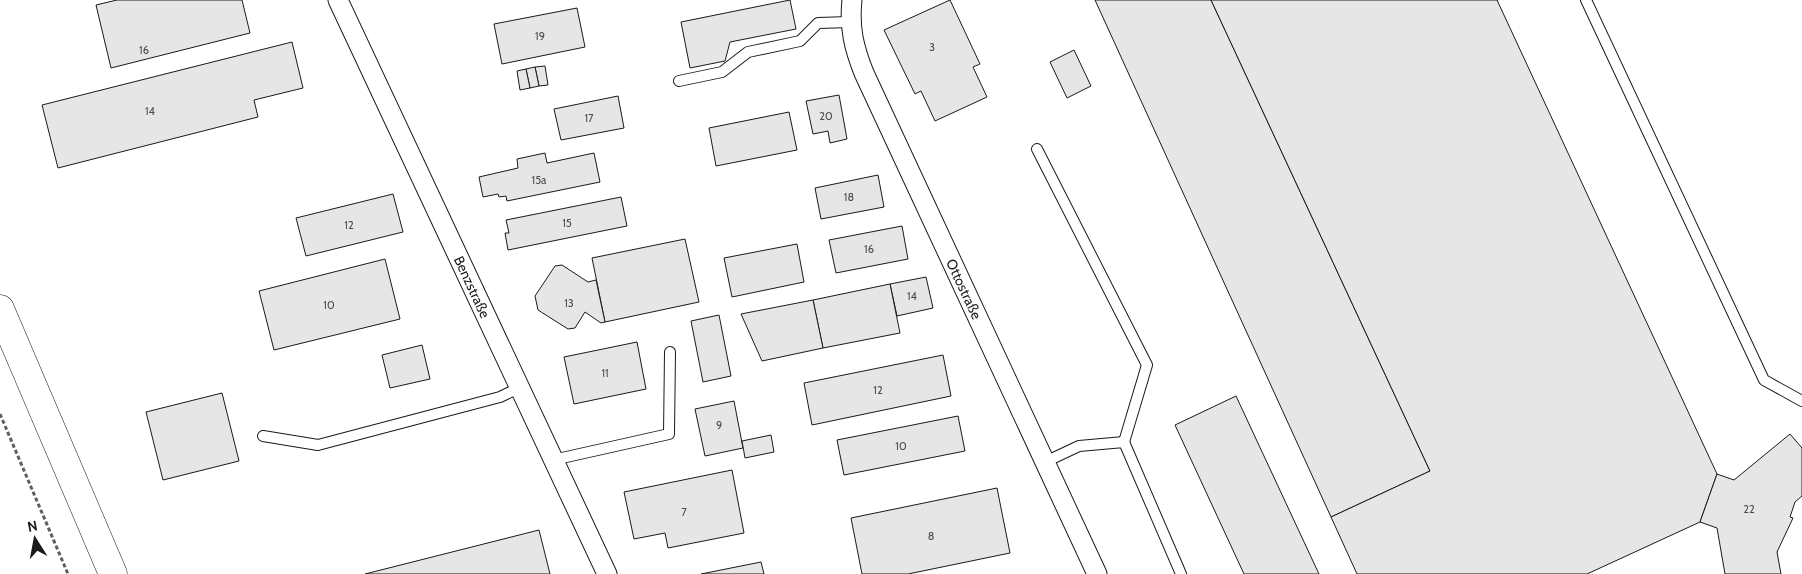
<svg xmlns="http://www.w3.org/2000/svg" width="1802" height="574" font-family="Cabin,sans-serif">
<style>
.building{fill:#e6e6e6;stroke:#1a1a1a}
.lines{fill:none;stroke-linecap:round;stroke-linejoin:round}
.lane-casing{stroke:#1a1a1a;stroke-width:12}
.street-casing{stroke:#1a1a1a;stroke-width:21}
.secondary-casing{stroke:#1a1a1a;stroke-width:29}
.path{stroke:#5f5f5f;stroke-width:3;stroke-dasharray:4 2.5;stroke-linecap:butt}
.lane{stroke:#fff;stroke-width:10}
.street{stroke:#fff;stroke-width:19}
.secondary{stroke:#fff;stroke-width:28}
.labels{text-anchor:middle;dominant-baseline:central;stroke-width:4;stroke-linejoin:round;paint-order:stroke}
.number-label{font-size:11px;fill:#4d4d4d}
.street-label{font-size:14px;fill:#1a1a1a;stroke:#fff}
</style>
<rect width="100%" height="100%" fill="#fff"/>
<g class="building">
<path d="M117,0H242L250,33L111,68L96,5Z"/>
<path d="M790,0L796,29L730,42L725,61L690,68L681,22Z"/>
<path d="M950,0L980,64L973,67L987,97L935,121L921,91L915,94L884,30Z"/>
<path d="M1095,0H1211L1430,471L1331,517Z"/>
<path d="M1211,0H1497L1717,474L1700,522L1587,574H1357L1331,517L1430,471Z"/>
<path d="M577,8L585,47L502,64L494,24Z"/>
<path d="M292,42L303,88L254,100L258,117L58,168L42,105Z"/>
<path d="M1074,50L1091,86L1067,98L1050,62Z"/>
<path d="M545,66L548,85L539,86L535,67Z"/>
<path d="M535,67L539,86L530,88L526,69Z"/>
<path d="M526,69L530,88L520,90L517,71Z"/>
<path d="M839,95L847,139L830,143L828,131L813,134L806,101Z"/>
<path d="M618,96L624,128L561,140L554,109Z"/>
<path d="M789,112L797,150L716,166L709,128Z"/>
<path d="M545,153L547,163L594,153L600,182L507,201L506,196L499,197L498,194L483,197L479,177L518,168L517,159Z"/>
<path d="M878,175L884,207L821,219L815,188Z"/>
<path d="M393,194L403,232L306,256L296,218Z"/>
<path d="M621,197L627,226L508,250L505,233H509L506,220Z"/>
<path d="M902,226L908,259L836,273L829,240Z"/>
<path d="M685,239L699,302L605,322L592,258Z"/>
<path d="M797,244L804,282L732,297L724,258Z"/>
<path d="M385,259L400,319L274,350L259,291Z"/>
<path d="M562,265L588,282L596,280L605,322L601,323L585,312L575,328L568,329L538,310L535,296L555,266Z"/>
<path d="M926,277L933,308L897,316L890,284Z"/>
<path d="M890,284L900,333L823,348L813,300Z"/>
<path d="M813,300L823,348L762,361L741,314Z"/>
<path d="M719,315L731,376L703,382L691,321Z"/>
<path d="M637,342L646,389L574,404L564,357Z"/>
<path d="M422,345L430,379L390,388L382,355Z"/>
<path d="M943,355L951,396L812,425L804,383Z"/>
<path d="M222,393L239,461L163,480L146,412Z"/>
<path d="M1236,396L1319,574H1244L1175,425Z"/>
<path d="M734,401L743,448L705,456L695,409Z"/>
<path d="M958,416L965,451L844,475L837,440Z"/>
<path d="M1790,434L1802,448V496L1795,502L1790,517L1793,518L1777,552L1781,574H1725L1717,528L1700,522L1717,474L1734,480Z"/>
<path d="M771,435L774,452L745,458L742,441Z"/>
<path d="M732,470L744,533L668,548L665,533L634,539L624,492Z"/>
<path d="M997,488L1010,553L908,574H862L851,518Z"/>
<path d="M539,530L550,574H365Z"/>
<path d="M761,562L764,574H701Z"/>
</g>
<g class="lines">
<defs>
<g id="lane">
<path d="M1586,0L1764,380L1802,401"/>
<path d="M679,81L722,72L748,52L800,41L818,23L850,22"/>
<path d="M1037,149L1147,365L1124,442"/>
<path d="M263,436L318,445L500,397L519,388"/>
<path d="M553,460L669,434L670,352"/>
<path d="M1045,462L1079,446L1124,442L1181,574"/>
</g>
<g id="street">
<path d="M338,0L607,574"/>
<path d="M852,0C849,28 854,48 864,73L1097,574"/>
</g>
<path id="secondary" d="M0,309L113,574"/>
</defs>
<use href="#lane" class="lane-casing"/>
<use href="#street" class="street-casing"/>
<use href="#secondary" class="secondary-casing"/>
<path class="path" d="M0,414L68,574"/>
<use href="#lane" class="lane"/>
<use href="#street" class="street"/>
<use href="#secondary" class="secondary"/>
</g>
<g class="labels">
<g class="number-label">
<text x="540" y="36">19</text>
<text x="932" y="47">3</text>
<text x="144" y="50">16</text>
<text x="150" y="111">14</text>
<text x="826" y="116">20</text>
<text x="589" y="118">17</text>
<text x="539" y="180">15a</text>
<text x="849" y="197">18</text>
<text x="567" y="223">15</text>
<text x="349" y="225">12</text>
<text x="869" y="249">16</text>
<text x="912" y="296">14</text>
<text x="569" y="303">13</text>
<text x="329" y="305">10</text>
<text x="605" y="373">11</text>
<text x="878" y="390">12</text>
<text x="719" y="425">9</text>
<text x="901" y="446">10</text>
<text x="1749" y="509">22</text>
<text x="684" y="512">7</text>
<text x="931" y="536">8</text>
</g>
<g class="street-label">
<text transform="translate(472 287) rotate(65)">Benzstraße</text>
<text transform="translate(964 289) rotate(65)">Ottostraße</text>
</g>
</g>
<g transform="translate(35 539) rotate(349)" stroke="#ffffff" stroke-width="4" paint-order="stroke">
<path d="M0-4L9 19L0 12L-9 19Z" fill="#1a1a1a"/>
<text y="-8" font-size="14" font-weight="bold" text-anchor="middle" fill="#1a1a1a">N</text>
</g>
</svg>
